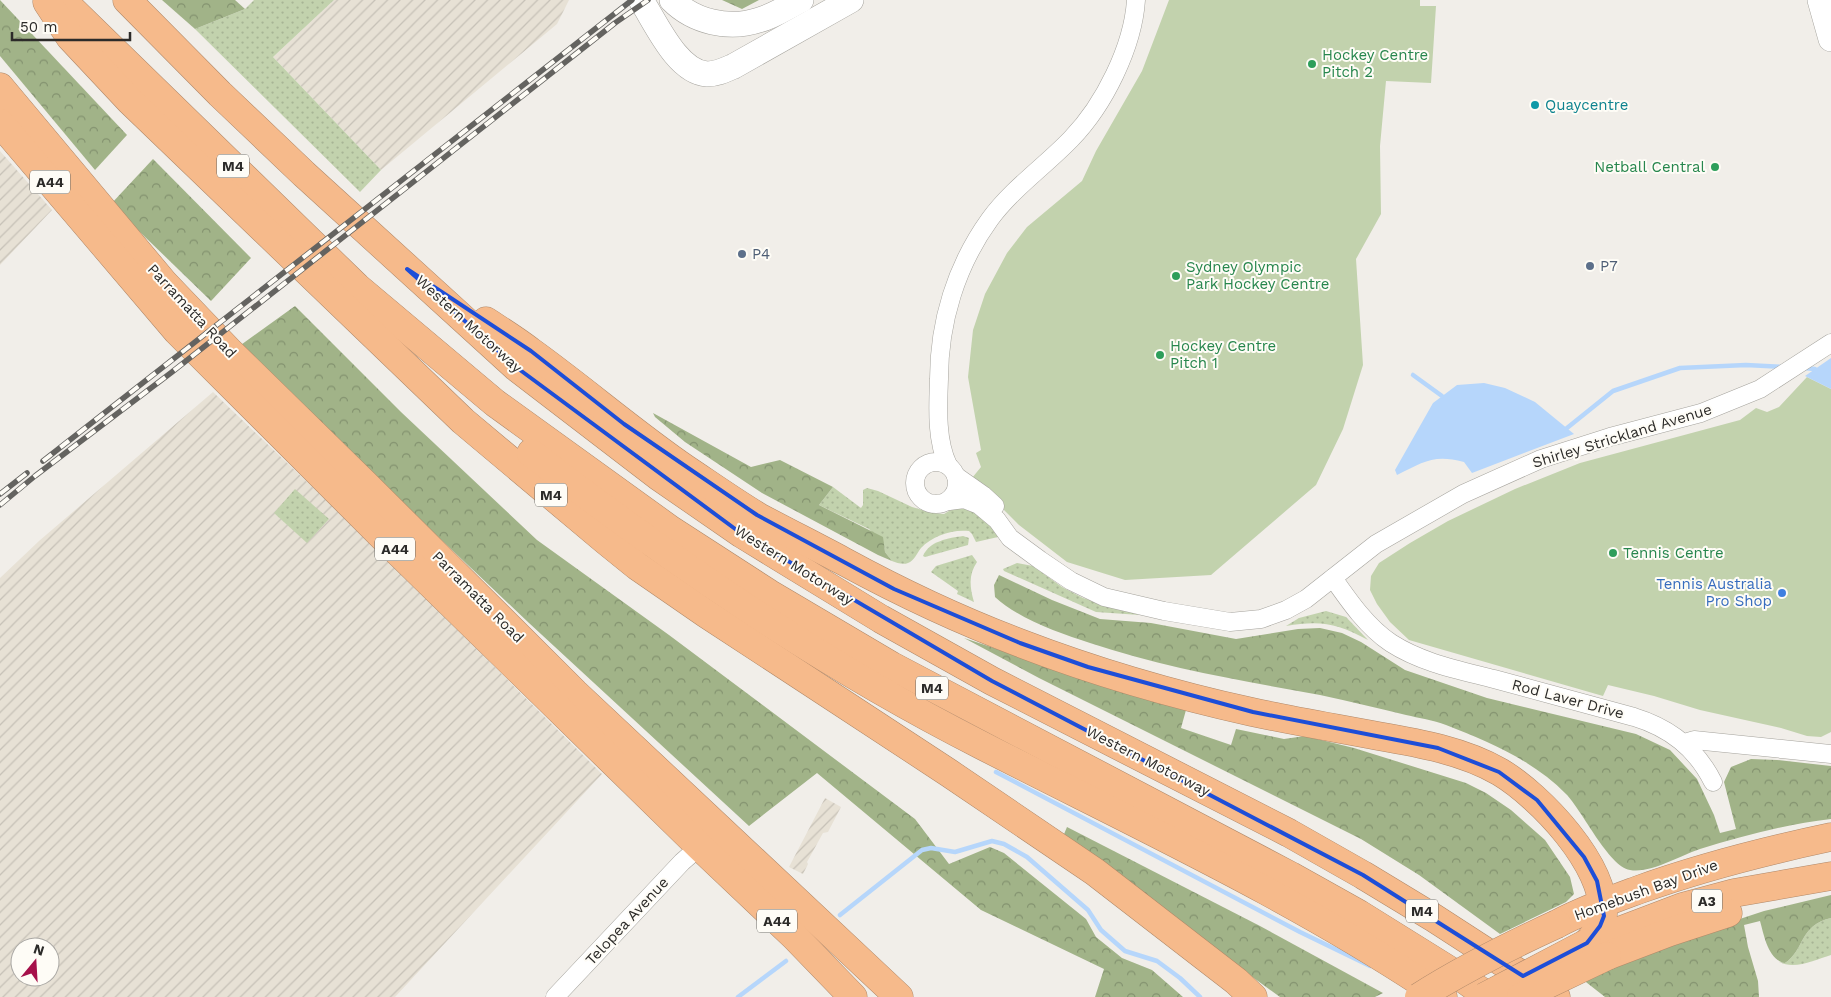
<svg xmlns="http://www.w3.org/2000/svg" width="1831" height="997" font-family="'Work Sans',sans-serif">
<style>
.industrial{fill:url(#industrial-furrows);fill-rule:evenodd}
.grass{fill:url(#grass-dots)}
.forest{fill:url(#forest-crowns)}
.park{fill:#c2d2ad}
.water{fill:#b6d6fb}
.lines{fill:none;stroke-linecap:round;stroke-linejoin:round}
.stream{stroke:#b6d6fb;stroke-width:4.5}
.street-casing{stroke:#a5a39d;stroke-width:19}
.secondary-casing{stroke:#a5a39d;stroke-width:26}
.highway-casing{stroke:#af8869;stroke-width:29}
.street{stroke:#fff;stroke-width:18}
.secondary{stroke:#fff;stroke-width:25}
.highway{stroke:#f6ba8b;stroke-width:28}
.rail-casing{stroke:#646360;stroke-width:5.5}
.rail{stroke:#fefcf6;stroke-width:4;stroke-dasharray:11;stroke-linecap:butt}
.highway-bridge-casing{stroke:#af8869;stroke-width:29;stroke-linecap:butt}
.highway-bridge{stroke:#f6ba8b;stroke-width:28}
.marked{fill:none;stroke:#1d4ed8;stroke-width:4;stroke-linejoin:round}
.leisure-dot{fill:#2e9e5b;stroke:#fefcf6;stroke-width:2}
.culture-dot{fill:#0f9aa8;stroke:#fefcf6;stroke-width:2}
.service-dot{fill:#5c6f8a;stroke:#fefcf6;stroke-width:2}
.shop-dot{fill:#3f7fe0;stroke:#fefcf6;stroke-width:2}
.labels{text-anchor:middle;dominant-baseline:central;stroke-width:4;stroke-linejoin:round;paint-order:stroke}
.shield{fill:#fefcf6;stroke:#6b6a66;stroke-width:1}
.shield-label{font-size:14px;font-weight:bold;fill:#2c2b29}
.leisure-label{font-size:15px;fill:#27864d;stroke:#fefcf6;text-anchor:start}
.culture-label{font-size:15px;fill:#0d838f;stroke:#fefcf6;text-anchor:start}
.service-label{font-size:15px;fill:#4e5e75;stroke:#fefcf6;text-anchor:start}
.street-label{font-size:15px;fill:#2c2b29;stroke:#fefcf6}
.shop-label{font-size:15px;fill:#366cbe;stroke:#fefcf6;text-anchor:end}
</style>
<defs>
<pattern id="industrial-furrows" width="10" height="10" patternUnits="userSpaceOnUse" patternTransform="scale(1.25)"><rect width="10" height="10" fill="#e7e1d5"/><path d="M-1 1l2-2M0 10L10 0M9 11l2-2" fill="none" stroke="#c6c1b7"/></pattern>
<pattern id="grass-dots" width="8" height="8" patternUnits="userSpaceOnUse" patternTransform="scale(1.25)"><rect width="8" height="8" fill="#c2d2ad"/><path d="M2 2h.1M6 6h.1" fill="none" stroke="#a7b495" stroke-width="1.8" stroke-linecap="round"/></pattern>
<pattern id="forest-crowns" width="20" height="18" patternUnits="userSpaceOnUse" patternTransform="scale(1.25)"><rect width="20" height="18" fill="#a1b388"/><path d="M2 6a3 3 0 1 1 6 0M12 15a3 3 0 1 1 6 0" fill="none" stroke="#83926f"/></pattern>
</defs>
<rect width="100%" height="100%" fill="#f1eee9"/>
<g class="industrial">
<path d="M334,0H569L557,24L381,170L273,57Z"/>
<path d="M0,151L52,210L0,265Z"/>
<path d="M213,392L354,527L602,774L395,997H0V578L39,541ZM20,947H50V977H20Z"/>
<path d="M825,798L841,807L828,832L823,833L807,862L808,864L803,874L789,867Z"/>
</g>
<g class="grass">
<path d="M254,0H334L273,57L381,170L360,192L195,29L245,9Z"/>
<path d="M833,487L861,508L863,505V490L867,488L878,491L912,507L933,513L944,514L957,506L971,508L998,531V537L976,542L972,534L969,531C952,529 932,536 921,548C917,553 914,561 908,563C903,565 897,563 892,561L885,552L884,546L869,529L819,505Z"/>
<path d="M295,489L329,519L307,543L274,513Z"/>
<path d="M963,536L969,538L968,545L925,557L923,556C929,541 949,538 963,536Z"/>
<path d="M972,555L977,562C968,575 970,588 974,602L957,594L958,591L931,572L936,566Z"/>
<path d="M1017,563L1033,566L1062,587L1083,598L1140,615L1096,612L1004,571L1003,569Z"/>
<path d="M1326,611L1346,617L1368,640C1337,623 1320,620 1286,626L1299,618Z"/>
<path d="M1831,918V955C1815,960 1795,970 1779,962L1785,963C1805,950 1799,925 1831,918Z"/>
</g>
<g class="forest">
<path d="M0,0L127,135L95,170L0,56Z"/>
<path d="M162,0H235L245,9L195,29Z"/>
<path d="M722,0H759L742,9Z"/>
<path d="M153,159L251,258L211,301L111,204Z"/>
<path d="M295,306L401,412L537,540L669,635L915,819L949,864L990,847L1004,853L1086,919L1096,937L1122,958L1152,970L1183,997H1095L1104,969L981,910L817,773L749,826L529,623L238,347Z"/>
<path d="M653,413L751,467L780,460L833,487L819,505L883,537L885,552L892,561L878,555L762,493L685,442L655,417Z"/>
<path d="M999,575L1052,600L1100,619L1151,623L1236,639L1298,629L1320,628L1342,633L1361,642L1405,670L1487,698L1636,734L1670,750L1697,779L1714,815L1720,833L1736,829L1724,782L1731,767L1751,759L1777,760L1831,766V819C1787,824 1742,836 1700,849C1681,855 1650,874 1630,870C1609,867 1582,810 1566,794C1534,761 1488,741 1446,725C1433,720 1419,718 1406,715C1377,708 1349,701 1320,695C1243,681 1165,668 1090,643C1059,633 1019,619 995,597L994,585Z"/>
<path d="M964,638L1099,683L1186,710L1181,728L1231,745L1236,729L1284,739L1305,736L1354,748L1466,783L1486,793L1511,810L1545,840L1570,877L1574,894L1566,902L1500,934L1419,875L1361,839L1039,678Z"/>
<path d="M1067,827L1260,926L1383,993L1375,997H1280L1062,839Z"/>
<path d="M1831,895V918C1799,925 1805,950 1785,963C1768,960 1764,935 1760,921L1744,925L1748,947L1758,981L1759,997H1605L1577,975L1649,949L1764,911Z"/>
</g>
<g class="park">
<path d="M1169,0H1420V6H1436L1431,83L1386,81L1380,146L1381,214L1356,259L1363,365L1343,429L1316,485L1211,575L1125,580L1067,562L1019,525L972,478L981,467L976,453L981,450L968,377L973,330L985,294L1007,253L1027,227L1082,181L1096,151L1142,71Z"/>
<path d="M1807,377L1831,389V732L1821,737L1807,736L1781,728L1700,710L1654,696L1608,685L1603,696L1409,640L1390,622L1377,604L1370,590L1371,576L1379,563L1410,543L1448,521L1515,489L1580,463L1740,420L1756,408L1767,412L1779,407Z"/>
</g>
<g class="water">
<path d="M1831,358V389L1805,376Z"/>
<path d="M1484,383L1505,388L1535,402L1574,434L1472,473L1464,462C1433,454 1424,462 1397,475L1395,470L1433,403L1457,385Z"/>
</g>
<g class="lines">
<g class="stream">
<path d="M1804,368L1815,369"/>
<path d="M1413,375L1442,396"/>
<path d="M1567,428L1613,391L1680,368L1746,365L1784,367"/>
<path d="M996,772L1300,932L1370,966"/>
<path d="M840,915L922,850L931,848L955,852L992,841L1004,844L1027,857L1088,910L1101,930L1125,951L1157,961L1180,978L1200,997"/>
<path d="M738,997L786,961"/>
</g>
<defs>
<g id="street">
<circle cx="936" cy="483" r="21"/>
<path d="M948,465C936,440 938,407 939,379C939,322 956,266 990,219C1013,188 1045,166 1071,139C1104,105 1133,47 1136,0"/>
<path d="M956,476L983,495L995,506"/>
<path d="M949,501L964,499L979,505L997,520L1010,538L1040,560L1071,581L1104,597L1164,611L1230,622L1261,619L1286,610L1306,599L1376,544L1463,494L1541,459L1610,437L1701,413L1760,389L1831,343"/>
<path d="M1333,578C1349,601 1367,627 1391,643C1422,663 1459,670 1494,679C1541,692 1587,704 1634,717C1670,728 1696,748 1713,782"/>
<path d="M1684,743L1694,740L1831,754"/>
<path d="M555,997L682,862L706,841"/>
</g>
<g id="secondary">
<path d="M641,0C656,23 677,72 707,74C717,74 725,70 734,66L851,0"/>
<path d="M672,0C694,22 729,30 759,20C774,16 787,7 801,0"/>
<path d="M1820,0L1831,39"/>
</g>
<g id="highway">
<path d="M62,0L357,287L495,403L671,530L770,594L892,666L1291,876L1359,914L1465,980L1489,997"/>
<path d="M127,0L220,94L304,174L516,367L658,476L742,534L881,619L992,681L1289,833L1363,875L1434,918L1556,997"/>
<path d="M47,2L70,37L130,101L463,421L606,541L637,566L705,613L949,773L1095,872L1236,981L1253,997"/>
<path d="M0,87L164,283L228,350L364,483L575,693L899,997"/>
<path d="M0,123L177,331L391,545L700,847L794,936L853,997"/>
<path d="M486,321C501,331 516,340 530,351C583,389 632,432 686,469C710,485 734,502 759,517C787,532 815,546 843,561C900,592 959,620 1020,643C1093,671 1175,695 1252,712C1294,721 1336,728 1378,736C1419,743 1464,751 1500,772C1540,796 1606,865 1603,915C1603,926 1594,935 1587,943"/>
<path d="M531,453C674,563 823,665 983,746C1139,826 1298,899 1443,997"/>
<path d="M1557,924C1583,910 1611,900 1638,890C1702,867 1765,851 1831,837"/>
<path d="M1587,943L1682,907L1734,893L1831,876"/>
<path d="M1607,956L1670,932L1728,913"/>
</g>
</defs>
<use href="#street" class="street-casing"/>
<use href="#secondary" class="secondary-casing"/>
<use href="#highway" class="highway-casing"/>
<use href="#street" class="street"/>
<use href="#secondary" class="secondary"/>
<use href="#highway" class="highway"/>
<defs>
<g id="rail">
<path d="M43,461L632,0"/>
<path d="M0,494L27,473"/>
<path d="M0,505L35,476L172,372L615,23L648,0"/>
</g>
</defs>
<use href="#rail" class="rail-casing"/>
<use href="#rail" class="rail"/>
<defs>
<g id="highway-bridge">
<path d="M1419,997C1463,969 1509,946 1557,924"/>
<path d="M1484,997L1587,943"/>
<path d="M1521,997L1607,956"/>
</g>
</defs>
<use href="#highway-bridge" class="highway-bridge-casing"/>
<use href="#highway-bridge" class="highway-bridge"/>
</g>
<path class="marked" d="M407,269L531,351L624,424L757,515L894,589L1020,643L1088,667L1253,712L1438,748L1499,772L1537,800L1584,857L1597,881L1604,916L1600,926L1587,943L1523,976L1363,875L992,681L742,534L516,367Z"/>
<g class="leisure-dot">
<circle cx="1312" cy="64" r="5"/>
<circle cx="1715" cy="167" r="5"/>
<circle cx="1176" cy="276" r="5"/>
<circle cx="1160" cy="355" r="5"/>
<circle cx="1613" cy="553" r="5"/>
</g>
<circle class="culture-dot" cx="1535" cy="105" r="5"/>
<g class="service-dot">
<circle cx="742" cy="254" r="5"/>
<circle cx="1590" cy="266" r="5"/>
</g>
<circle class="shop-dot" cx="1782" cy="593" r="5"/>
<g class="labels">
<g class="shield">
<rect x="217" y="154.5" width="32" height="23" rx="4"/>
<rect x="30" y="170.5" width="40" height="23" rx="4"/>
<rect x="535" y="483.5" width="32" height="23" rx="4"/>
<rect x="375" y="537.5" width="40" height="23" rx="4"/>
<rect x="916" y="676.5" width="32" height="23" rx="4"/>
<rect x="1692" y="889.5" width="30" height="23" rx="4"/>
<rect x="1406" y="899.5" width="32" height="23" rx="4"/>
<rect x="757" y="909.5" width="40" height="23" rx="4"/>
</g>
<g class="shield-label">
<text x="233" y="166">M4</text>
<text x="50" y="182">A44</text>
<text x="551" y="495">M4</text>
<text x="395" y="549">A44</text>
<text x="932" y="688">M4</text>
<text x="1707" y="901">A3</text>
<text x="1422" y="911">M4</text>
<text x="777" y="921">A44</text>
</g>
<g class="leisure-label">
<text x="1322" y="55">Hockey Centre<tspan x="1322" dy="17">Pitch 2</tspan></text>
<text x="1705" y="167" text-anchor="end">Netball Central</text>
<text x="1186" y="267">Sydney Olympic<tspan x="1186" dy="17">Park Hockey Centre</tspan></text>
<text x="1170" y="346">Hockey Centre<tspan x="1170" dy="17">Pitch 1</tspan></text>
<text x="1623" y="553">Tennis Centre</text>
</g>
<g class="culture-label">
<text x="1545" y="105">Quaycentre</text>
</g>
<g class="service-label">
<text x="752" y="254">P4</text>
<text x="1600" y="266">P7</text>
</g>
<g class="street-label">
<text transform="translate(192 311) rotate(47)">Parramatta Road</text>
<text transform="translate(469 324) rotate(42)">Western Motorway</text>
<text transform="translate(1622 436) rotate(-17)">Shirley Strickland Avenue</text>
<text transform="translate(794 565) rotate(32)">Western Motorway</text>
<text transform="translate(478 597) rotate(45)">Parramatta Road</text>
<text transform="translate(1568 699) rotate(15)">Rod Laver Drive</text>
<text transform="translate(1148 761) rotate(27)">Western Motorway</text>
<text transform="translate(1646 890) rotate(-20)">Homebush Bay Drive</text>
<text transform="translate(627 921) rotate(-47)">Telopea Avenue</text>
</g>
<g class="shop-label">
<text x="1772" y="584">Tennis Australia<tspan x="1772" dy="17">Pro Shop</tspan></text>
</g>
</g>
<g transform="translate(35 962) rotate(18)"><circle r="24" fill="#fefcf6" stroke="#aaa8a4"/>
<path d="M0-4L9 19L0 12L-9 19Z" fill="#a6104a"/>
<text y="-8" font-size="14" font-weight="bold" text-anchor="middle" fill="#2c2b29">N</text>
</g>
<path d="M12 32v8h118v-8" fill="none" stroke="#2c2b29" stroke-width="2.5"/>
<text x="20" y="32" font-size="15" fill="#2c2b29" stroke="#fefcf6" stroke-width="4" paint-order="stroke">50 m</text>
</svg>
